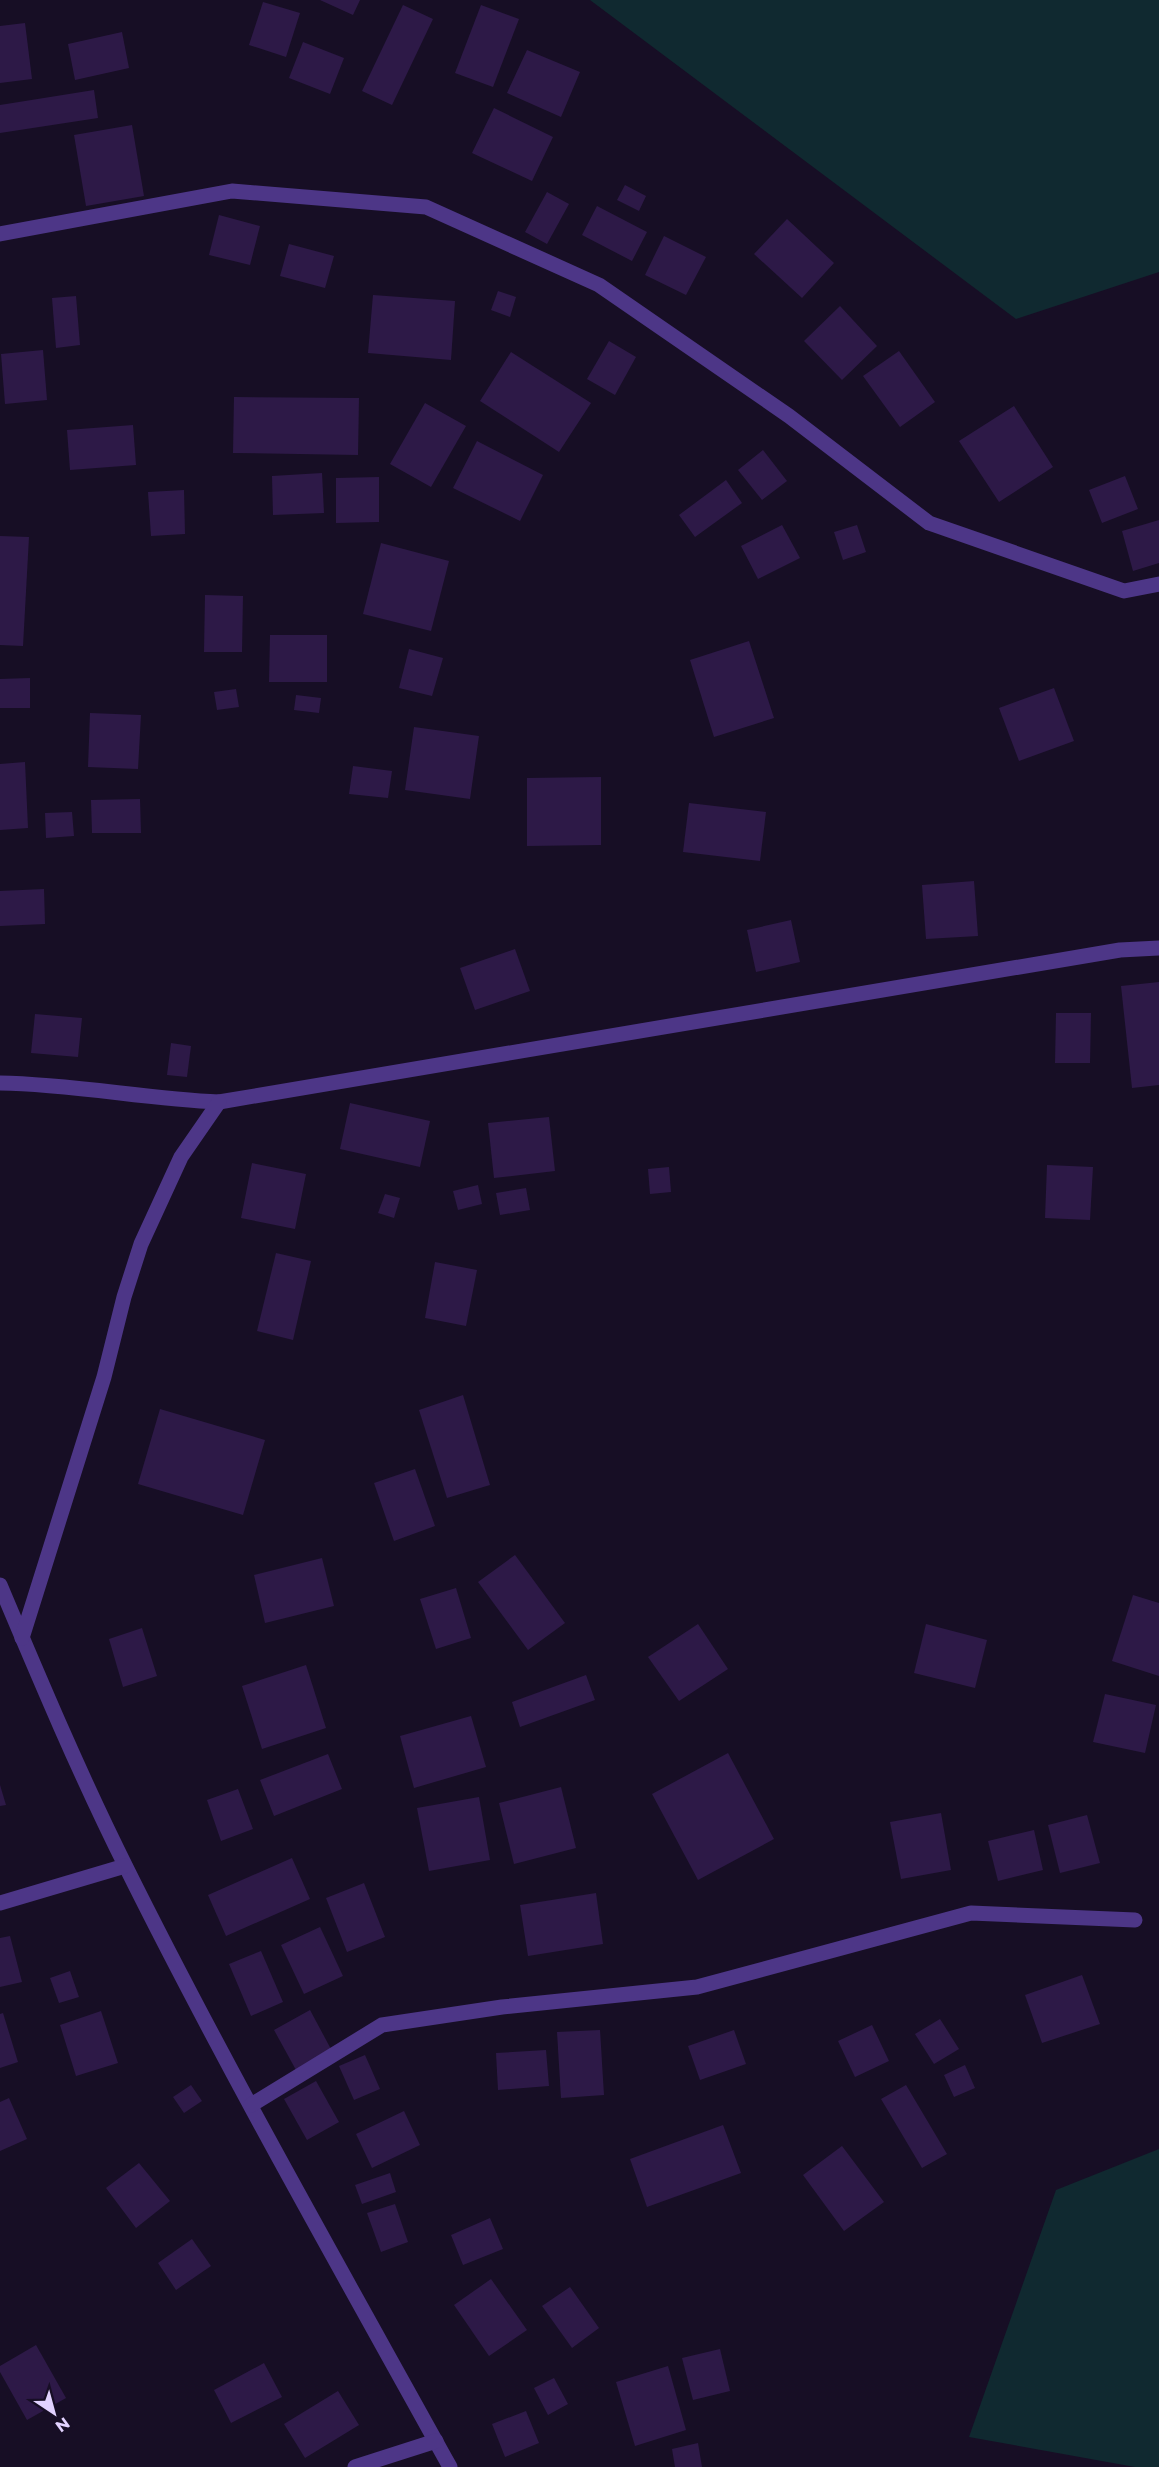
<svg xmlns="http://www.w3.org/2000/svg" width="1159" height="2467" font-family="Montserrat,sans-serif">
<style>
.green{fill:#102930}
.building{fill:#2d1947}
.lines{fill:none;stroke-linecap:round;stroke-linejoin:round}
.street{stroke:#4d3687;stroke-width:15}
</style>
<rect width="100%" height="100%" fill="#170e25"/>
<g class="green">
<path d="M590,0H1159V272L1016,319Z"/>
<path d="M1159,2149V2467H1135L969,2437L1056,2190Z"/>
</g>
<g class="building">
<path d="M320,0H360L353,15Z"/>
<path d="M263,2L300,13L286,57L249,45Z"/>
<path d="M403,5L433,19L392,105L362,91Z"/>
<path d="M481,5L519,19L493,87L455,73Z"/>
<path d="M25,23L32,79L0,83V26Z"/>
<path d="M122,32L129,68L75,80L68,44Z"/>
<path d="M303,42L344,58L330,94L289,78Z"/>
<path d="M527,50L580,72L561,117L507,93Z"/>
<path d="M94,90L98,118L0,133V105Z"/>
<path d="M494,108L553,137L532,181L472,153Z"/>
<path d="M132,125L144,196L86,206L74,135Z"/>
<path d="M625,185L646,196L639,211L617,200Z"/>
<path d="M547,192L569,204L547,244L525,232Z"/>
<path d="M597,206L647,232L632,261L582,235Z"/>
<path d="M219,215L260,226L250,265L209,255Z"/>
<path d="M787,219L834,263L802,298L754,254Z"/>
<path d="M664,236L706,257L686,295L645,275Z"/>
<path d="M289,244L334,256L325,288L280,276Z"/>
<path d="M498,291L516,297L510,317L491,310Z"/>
<path d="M373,295L455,301L451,360L368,353Z"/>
<path d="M76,296L80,345L56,348L52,298Z"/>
<path d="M840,306L877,346L842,380L804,341Z"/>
<path d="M609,341L636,357L615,395L587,379Z"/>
<path d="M43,350L47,400L5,404L1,354Z"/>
<path d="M899,351L935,402L900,427L863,376Z"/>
<path d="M511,352L591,403L559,452L480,401Z"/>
<path d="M234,397L359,398L358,455L233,453Z"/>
<path d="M425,403L466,426L431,487L390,464Z"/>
<path d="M1014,406L1053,467L999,502L959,441Z"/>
<path d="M133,425L136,465L70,470L67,430Z"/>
<path d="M477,441L543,475L520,521L453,488Z"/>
<path d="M763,450L787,481L762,500L738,470Z"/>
<path d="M322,473L324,513L273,515L272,476Z"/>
<path d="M1125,476L1138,509L1102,523L1089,490Z"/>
<path d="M379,477V522L336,523V478Z"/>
<path d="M726,480L742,503L695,537L679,515Z"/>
<path d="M184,490L185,534L151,536L148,492Z"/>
<path d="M1159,520V563L1133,571L1122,531Z"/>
<path d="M782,525L800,558L758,579L741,546Z"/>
<path d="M857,525L866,552L843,560L834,532Z"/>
<path d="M0,536L29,537L23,646L0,645Z"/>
<path d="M381,543L449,561L431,631L363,614Z"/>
<path d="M205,595L243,596L242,652H204Z"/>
<path d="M270,635H327V682H269Z"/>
<path d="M749,641L774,718L714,737L690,660Z"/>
<path d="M409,649L443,658L432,696L399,688Z"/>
<path d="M30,678V708H0V679Z"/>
<path d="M1054,688L1074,741L1019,761L999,708Z"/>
<path d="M236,689L239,707L217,710L214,692Z"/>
<path d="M296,695L321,698L319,713L294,710Z"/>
<path d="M90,713L141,715L138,769L88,767Z"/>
<path d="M414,727L479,736L470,799L405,790Z"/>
<path d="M25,762L28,828L0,830V764Z"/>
<path d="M353,766L392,771L388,798L349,794Z"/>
<path d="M601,777V845L527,846V778Z"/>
<path d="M140,799L141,833H92L91,800Z"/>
<path d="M689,803L766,812L760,861L683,852Z"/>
<path d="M72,812L74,836L46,838L45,813Z"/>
<path d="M974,881L978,936L926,939L922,885Z"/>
<path d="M44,889L45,924L0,926V891Z"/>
<path d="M791,920L800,962L756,972L747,930Z"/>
<path d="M515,949L530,991L475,1010L460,968Z"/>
<path d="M1159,982V1085L1132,1088L1121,986Z"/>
<path d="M1056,1013H1091L1090,1063H1055Z"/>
<path d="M35,1014L82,1018L78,1057L31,1053Z"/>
<path d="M171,1043L191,1046L187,1077L167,1075Z"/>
<path d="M350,1103L430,1121L420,1167L340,1149Z"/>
<path d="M549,1117L555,1171L494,1178L488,1123Z"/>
<path d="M252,1163L306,1174L295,1229L241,1218Z"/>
<path d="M1047,1165L1093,1167L1090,1220L1045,1218Z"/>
<path d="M669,1167L671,1192L650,1194L648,1169Z"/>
<path d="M478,1185L482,1204L458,1210L453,1191Z"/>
<path d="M526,1188L530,1210L500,1215L496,1193Z"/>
<path d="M385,1194L400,1198L394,1218L378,1213Z"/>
<path d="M276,1253L311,1261L293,1340L257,1331Z"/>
<path d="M435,1262L477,1270L466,1326L425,1318Z"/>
<path d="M463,1395L490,1485L447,1498L419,1410Z"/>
<path d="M160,1409L265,1440L243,1515L138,1484Z"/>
<path d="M415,1469L435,1526L394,1541L374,1483Z"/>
<path d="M515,1555L565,1623L528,1650L478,1582Z"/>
<path d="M322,1558L334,1606L265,1623L254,1575Z"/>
<path d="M456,1588L471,1638L436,1649L420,1599Z"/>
<path d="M1133,1595L1159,1603V1676L1112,1661Z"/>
<path d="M698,1624L728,1669L679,1701L648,1657Z"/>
<path d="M926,1624L987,1640L975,1688L914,1673Z"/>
<path d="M142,1628L157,1676L123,1687L109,1639Z"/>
<path d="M306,1665L326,1728L262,1749L242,1686Z"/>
<path d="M586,1675L595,1700L520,1727L512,1702Z"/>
<path d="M1105,1694L1156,1705L1145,1753L1093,1742Z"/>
<path d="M471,1716L486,1767L414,1788L400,1736Z"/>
<path d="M728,1753L774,1839L698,1880L652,1794Z"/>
<path d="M328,1754L342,1789L274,1816L260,1780Z"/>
<path d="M0,1785L6,1805L0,1806Z"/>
<path d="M561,1787L576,1848L514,1864L499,1803Z"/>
<path d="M238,1789L253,1829L221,1841L207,1800Z"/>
<path d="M479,1797L490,1860L429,1871L417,1808Z"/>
<path d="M941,1813L951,1870L901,1879L890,1822Z"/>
<path d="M1087,1815L1100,1863L1060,1873L1048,1825Z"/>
<path d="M1034,1830L1043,1870L998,1881L988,1841Z"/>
<path d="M292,1858L310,1899L226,1936L208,1895Z"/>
<path d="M364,1883L385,1937L347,1952L326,1898Z"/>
<path d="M596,1893L603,1944L528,1956L520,1905Z"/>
<path d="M320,1927L343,1976L304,1994L281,1945Z"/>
<path d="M10,1936L22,1982L0,1987V1938Z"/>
<path d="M261,1951L283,2002L251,2016L229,1964Z"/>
<path d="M70,1971L79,1997L59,2003L50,1978Z"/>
<path d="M1082,1975L1100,2024L1042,2043L1025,1995Z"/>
<path d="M310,2010L332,2051L296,2070L274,2030Z"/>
<path d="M101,2011L118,2063L76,2076L60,2025Z"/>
<path d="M3,2013L18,2062L0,2068V2014Z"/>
<path d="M940,2019L959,2049L934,2064L915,2034Z"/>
<path d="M872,2025L889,2061L855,2077L838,2041Z"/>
<path d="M600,2030L604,2095L561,2098L557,2032Z"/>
<path d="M734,2030L746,2064L700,2080L688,2046Z"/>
<path d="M546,2050L549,2086L498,2090L496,2053Z"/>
<path d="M365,2055L380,2089L354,2100L339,2066Z"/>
<path d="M965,2065L975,2088L954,2097L944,2075Z"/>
<path d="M316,2081L339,2122L307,2140L284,2099Z"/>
<path d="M191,2085L202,2101L184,2113L173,2097Z"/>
<path d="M906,2085L947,2154L922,2168L881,2099Z"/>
<path d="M9,2098L27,2139L0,2151V2102Z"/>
<path d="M404,2111L420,2145L372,2168L356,2134Z"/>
<path d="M723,2125L741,2173L647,2207L630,2159Z"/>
<path d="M842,2146L884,2202L844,2231L803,2175Z"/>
<path d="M139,2163L170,2201L136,2228L106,2188Z"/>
<path d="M390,2173L396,2192L362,2204L355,2185Z"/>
<path d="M395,2204L408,2242L381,2252L367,2213Z"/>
<path d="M490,2218L503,2249L463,2265L451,2235Z"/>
<path d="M192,2239L211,2266L176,2290L158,2263Z"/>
<path d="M491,2279L527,2330L489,2356L454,2305Z"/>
<path d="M570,2287L599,2328L572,2348L542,2306Z"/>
<path d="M36,2345L66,2398L27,2420L0,2372V2366Z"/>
<path d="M720,2349L730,2391L693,2400L682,2358Z"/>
<path d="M264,2363L282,2397L231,2423L214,2390Z"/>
<path d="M668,2366L686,2430L635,2446L616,2382Z"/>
<path d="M554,2378L568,2404L548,2415L534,2388Z"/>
<path d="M338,2391L359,2425L305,2458L284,2424Z"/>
<path d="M526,2411L539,2443L505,2457L492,2424Z"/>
<path d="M698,2443L702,2467H675L672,2449Z"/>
</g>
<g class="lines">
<g class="street">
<path d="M0,234L232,191L426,207L599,285L789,416L929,523L1124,591L1159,584"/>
<path d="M0,1083C73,1084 146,1099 219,1102L1120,950L1159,948"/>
<path d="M0,1585C40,1680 80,1775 126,1867C227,2070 340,2268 450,2467"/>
<path d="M22,1638L104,1377L124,1297L141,1244L181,1157L219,1102"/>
<path d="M0,1903L125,1866"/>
<path d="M251,2105L382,2025L502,2007L697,1987L971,1913L1135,1920"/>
<path d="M355,2467L436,2441"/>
</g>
</g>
<g transform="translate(54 2413) rotate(144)" stroke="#170e25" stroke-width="4.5" paint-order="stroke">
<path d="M0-4.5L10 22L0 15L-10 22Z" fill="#e2d2ff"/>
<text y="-9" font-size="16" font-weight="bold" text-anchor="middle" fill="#e2d2ff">N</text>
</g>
</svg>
